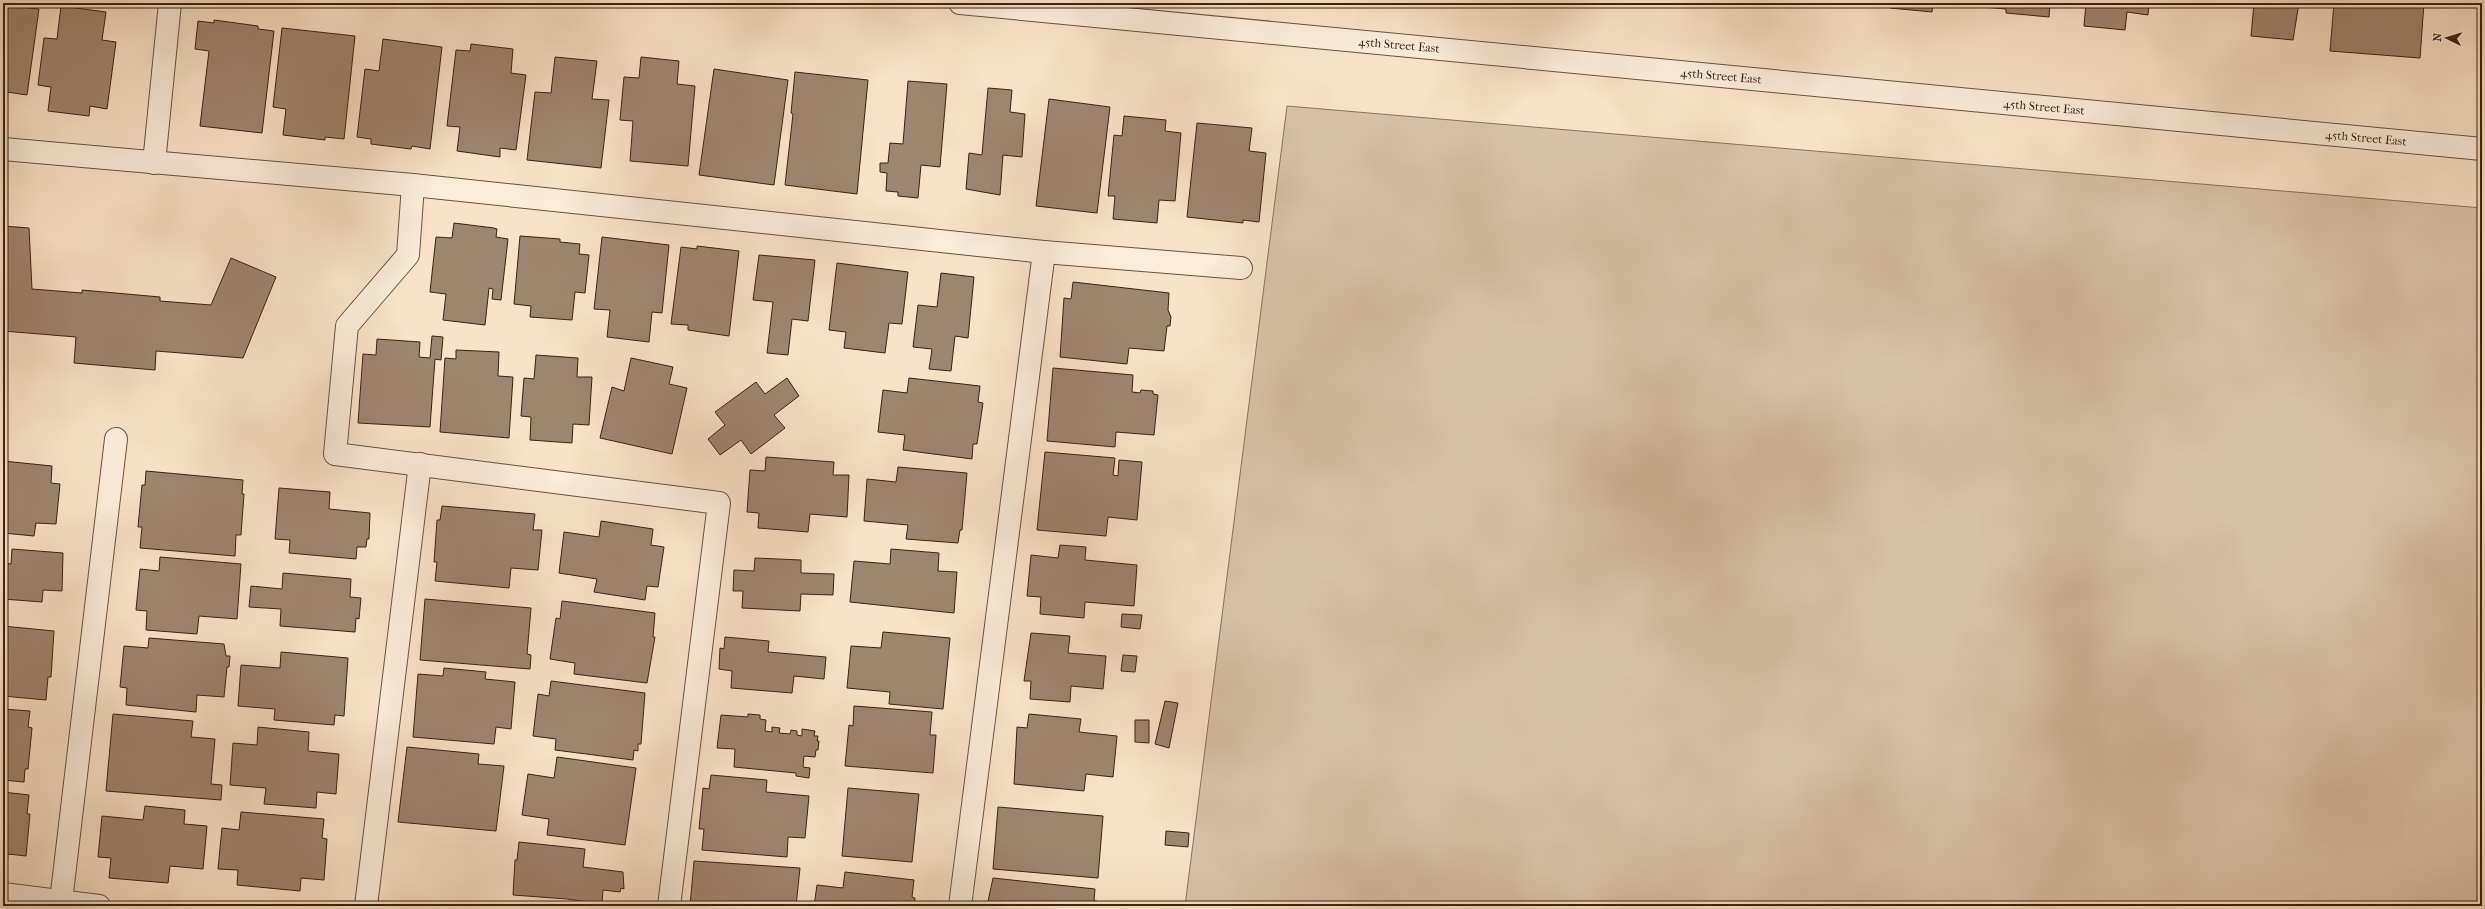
<svg xmlns="http://www.w3.org/2000/svg" width="2485" height="909" font-family="'IM FELL French Canon',serif">
<style>
.green{fill:#d8c2a7;stroke:#8a715c}
.building{fill:#9e856f;stroke:#3d2011}
.lines{fill:none;stroke-linecap:round;stroke-linejoin:round}
.street-casing{stroke:#6c513e;stroke-width:24}
.street{stroke:#faedda;stroke-width:22}
.labels{text-anchor:middle;dominant-baseline:central;stroke-width:3.5;stroke-linejoin:round;paint-order:stroke}
.street-label{font-size:12px;fill:#3d2011;stroke:#faedda}
</style>
<rect width="100%" height="100%" fill="#f8e3c6"/>
<filter id="stains"><feTurbulence type="fractalNoise" baseFrequency=".005" numOctaves="4"/><feColorMatrix values="0 0 0 0 .2 0 0 0 0 .09 0 0 0 0 .02 0 0 0 .5 -.17"/></filter>
<radialGradient id="worn" r=".72"><stop offset=".6" stop-color="#630" stop-opacity="0"/><stop offset="1" stop-color="#630" stop-opacity=".3"/></radialGradient>
<path class="green" d="M1287,106L2482,208V906H1185Z"/>
<g class="building">
<path d="M1890,3H1933L1932,12L1890,8Z"/>
<path d="M1961,3H2050L2049,17L2006,13V9L1961,5Z"/>
<path d="M2086,3H2149L2148,15L2127,12L2125,30L2084,26Z"/>
<path d="M2254,3H2299L2293,40L2251,36Z"/>
<path d="M2334,3H2424L2420,58L2330,51Z"/>
<path d="M3,5L39,9L27,95L7,92L5,104L3,103Z"/>
<path d="M61,6L106,12L102,40L116,42L107,109L90,106L89,116L48,111L51,87L38,85L44,38L57,39Z"/>
<path d="M214,20L258,26V29L274,31L262,133L200,126L209,51L195,49L198,21L214,23Z"/>
<path d="M282,28L355,36L344,139L325,137V140L283,135L286,109L273,107Z"/>
<path d="M383,39L442,47L430,149L412,146L411,149L371,144V139L357,137L365,69L379,71Z"/>
<path d="M471,44L513,49L511,73L526,75L516,150L500,148V157L457,151L460,127L447,126L456,50L470,51Z"/>
<path d="M555,57L597,61L592,99L609,100L601,168L527,160L535,92L551,93Z"/>
<path d="M641,57L679,61L677,84L695,86L688,166L630,161L633,121L620,120L624,77L639,78Z"/>
<path d="M714,69L788,80L774,185L699,175Z"/>
<path d="M795,72L868,80L857,194L785,185L793,114L791,113Z"/>
<path d="M908,81L947,84L940,167L921,165L918,198L898,196V192L886,191L887,173L880,172V163H888L890,143L903,144Z"/>
<path d="M988,88L1012,90L1010,112L1025,114L1022,157L1003,155L1000,195L966,189L969,153L982,155Z"/>
<path d="M1049,99L1110,107L1097,213L1036,206Z"/>
<path d="M1124,116L1166,120L1165,131L1181,133L1175,201L1159,200L1157,223L1113,219L1115,196H1108L1114,135L1122,136Z"/>
<path d="M1197,123L1252,128L1249,151L1266,153L1259,222L1243,220V223L1187,217Z"/>
<path d="M454,223L494,228L497,229L496,237L508,239L501,300L492,299L493,289L489,288L485,325L443,320L446,294L430,292L436,237L452,238Z"/>
<path d="M3,226L29,228L32,289L82,293V290L160,297V301L211,305L231,258L276,277L243,358L156,351L155,370L74,363L76,337L3,331Z"/>
<path d="M520,236L560,239V242L580,244L579,254L589,255L585,293L575,292L572,320L530,317L531,306L514,304Z"/>
<path d="M602,237L669,245L662,313L652,312L649,342L607,337L610,310L594,309Z"/>
<path d="M697,246L739,251L729,336L688,330V325L671,324L681,247L697,249Z"/>
<path d="M759,255L815,260L808,321L792,319L788,355L767,353L773,302L753,300Z"/>
<path d="M837,263L908,272L902,324L889,323L885,353L844,348L846,332L829,330Z"/>
<path d="M941,273L974,277L968,338L955,336L951,371L929,369L932,349L913,347L918,305L937,307Z"/>
<path d="M1073,282L1169,293L1168,310L1171,317L1170,326H1167L1164,351L1129,348L1127,364L1060,357L1064,298L1071,299Z"/>
<path d="M432,336L443,337L441,360L435,359L430,427L358,423L363,354L376,355L377,339L420,342L419,357L430,358Z"/>
<path d="M456,350L499,352L498,376L513,377L509,438L440,432L445,358L456,359Z"/>
<path d="M536,355L578,358L577,377H592L589,425L573,424L572,443L530,440L531,417L521,416L524,378L534,379Z"/>
<path d="M631,358L673,367L669,384L687,388L672,454L600,438L612,387L624,391Z"/>
<path d="M1053,368L1133,375L1132,392L1140,393L1141,390L1153,391V394L1158,395L1154,435L1116,432L1115,447L1047,441Z"/>
<path d="M787,378L799,396L774,415L785,428L751,454L741,440L720,455L708,439L725,425L715,412L756,382L765,394Z"/>
<path d="M909,378L980,386L978,402L983,403L977,444H973L972,459L903,450L905,435L878,432L883,390L907,393Z"/>
<path d="M1045,452L1115,458L1113,475L1118,476L1119,460L1142,462L1137,520L1108,517L1106,536L1037,530Z"/>
<path d="M766,457L834,462L833,475H849L847,517L810,514L808,532L758,528L759,513L747,512L750,470L765,471Z"/>
<path d="M3,461L52,466L51,483L60,484L56,524L36,523L34,536L3,533Z"/>
<path d="M898,467L967,473L962,530H960L958,543L906,539L908,525L864,521L867,479L896,482Z"/>
<path d="M146,471L243,480L242,494H244L241,535H236L235,556L140,548L142,527H138L142,485H145Z"/>
<path d="M279,488L330,492L329,509L370,513L369,539H367L366,547H357L356,559L289,553L290,540L275,539Z"/>
<path d="M442,506L535,514L533,530H542L538,570L511,568L509,588L435,581L437,562H434L437,520H440Z"/>
<path d="M601,521L653,529L651,545L664,547L658,587L647,586L645,600L594,592L597,579L559,573L564,532L599,537Z"/>
<path d="M1060,545L1086,547L1085,560L1137,565L1134,606L1085,602L1084,618L1040,614L1041,597L1027,596L1031,555L1058,558Z"/>
<path d="M12,549L63,553L62,591L43,590L42,602L3,599V563L11,564Z"/>
<path d="M891,549L939,553L938,571L957,572L954,613L850,602L854,561L890,564Z"/>
<path d="M160,557L241,564L237,619L199,616L197,634L146,630L147,611L136,610L140,569L159,571Z"/>
<path d="M755,558L801,560V573L834,574L833,595L801,594L800,611L742,608L743,591H733L734,570L754,571Z"/>
<path d="M283,573L351,579L350,597L361,598L359,619L356,618L355,632L280,626L281,609L249,607L251,586L282,589Z"/>
<path d="M425,599L531,608L527,654L531,655L530,669L420,660Z"/>
<path d="M562,601L655,613L653,637H655L647,683L574,674L575,663L550,659L556,618L560,619Z"/>
<path d="M1122,614L1142,615L1140,629L1121,627Z"/>
<path d="M3,626L54,631L51,677H48L46,700L3,696Z"/>
<path d="M883,632L950,638L943,709L889,704L890,692L847,688L851,646L881,648Z"/>
<path d="M1031,633L1070,636L1068,653L1106,656L1103,689L1071,686L1070,702L1030,699L1031,681H1024Z"/>
<path d="M725,637L769,641L768,652L826,657L824,679L794,676L792,693L731,688L732,671L719,669L720,648L724,649Z"/>
<path d="M149,638L224,644L226,656H230L229,667H227L224,697L197,695L196,712L126,705L127,688L120,687L124,646L148,648Z"/>
<path d="M281,652L348,658L344,716L335,715L334,725L274,720L275,709L238,706L241,665L280,668Z"/>
<path d="M1123,655L1137,656L1135,672L1121,671Z"/>
<path d="M444,668L486,672L485,679L515,682L511,729L496,727L494,744L413,737L418,674L443,676Z"/>
<path d="M551,681L645,693L641,744H638V751L634,750L633,760L555,750L556,739L533,736L538,694L549,696Z"/>
<path d="M1165,701L1178,703L1169,748L1155,744Z"/>
<path d="M854,706L932,712L930,735H936L933,773L845,766L849,725L853,726Z"/>
<path d="M3,709L30,711L28,727L32,728L28,769H25L24,782L3,780Z"/>
<path d="M113,714L193,721L191,737L215,739L211,784L222,785L221,800L106,791Z"/>
<path d="M748,714L760,715V719L766,720L765,731L772,732V727L780,728L779,733L790,734L791,730L797,731V735L802,736V729L815,731L814,736H818L817,741H819L818,750H816L815,757L804,756L803,767L810,768L809,778L796,776V773L734,767L735,749L717,748L721,715L748,717Z"/>
<path d="M1029,714L1081,719L1079,732L1117,736L1113,777L1086,774L1084,791L1014,784L1017,727L1027,728Z"/>
<path d="M1135,720H1149V743L1135,742Z"/>
<path d="M258,727L309,732L308,751L339,754L336,794L317,792L316,808L264,804L266,788L230,785L233,743L257,745Z"/>
<path d="M407,747L479,754L478,764L504,766L496,831L398,822Z"/>
<path d="M557,757L636,768L625,845L547,835L549,819L522,815L528,774L554,778Z"/>
<path d="M711,775L767,780L766,792L809,796L805,838L788,837L787,857L702,850L704,829H699L703,788L709,789Z"/>
<path d="M848,788L919,794L912,862L842,856Z"/>
<path d="M3,792L29,795L27,814H30L26,856L8,854L7,867L3,866Z"/>
<path d="M145,806L185,810L184,824L207,826L203,869L170,866L168,883L109,878L111,858L98,857L102,816L143,820Z"/>
<path d="M998,807L1103,816L1098,878L993,869Z"/>
<path d="M241,812L324,819L322,838L327,839L324,880L301,878L300,891L237,885L238,870L218,869L222,828L239,830Z"/>
<path d="M1166,831L1189,833L1188,847L1165,845Z"/>
<path d="M519,842L585,849L583,867L623,872L624,889L621,888L620,892L603,890L602,904L567,899L513,895L515,860H517Z"/>
<path d="M694,861L800,868L796,906H690Z"/>
<path d="M845,872L914,880L912,897L915,898L914,906H814L817,885L843,888Z"/>
<path d="M993,878L1095,889L1094,901H1097V906H987Z"/>
</g>
<g class="lines">
<defs>
<g id="street">
<path d="M960,3L2482,149"/>
<path d="M3,149L413,185L1044,252L1241,268"/>
<path d="M154,163L170,3"/>
<path d="M413,185L408,255L347,326L335,454L719,503L669,906"/>
<path d="M3,894L99,906"/>
<path d="M61,901L116,439"/>
<path d="M366,906L420,464"/>
<path d="M960,906L1044,252"/>
</g>
</defs>
<use href="#street" class="street-casing"/>
<use href="#street" class="street"/>
</g>
<g class="labels">
<g class="street-label">
<text transform="translate(1399 45) rotate(5)">45th Street East</text>
<text transform="translate(1721 76) rotate(5)">45th Street East</text>
<text transform="translate(2044 107) rotate(5)">45th Street East</text>
<text transform="translate(2366 138) rotate(5)">45th Street East</text>
</g>
</g>
<rect width="2485" height="909" fill="none" stroke="#f8e3c6" stroke-width="16"/>
<rect x="4" y="4" width="2477" height="901" fill="none" stroke="#3d2011" stroke-width="2"/>
<rect x="8" y="8" width="2469" height="893" fill="none" stroke="#3d2011"/>
<g transform="translate(2447 38) rotate(275)" stroke="#faedda" stroke-width="3" paint-order="stroke">
<path d="M0-3L7 15L0 10L-7 15Z" fill="#3d2011"/>
<text y="-6" font-size="11" font-weight="bold" text-anchor="middle" fill="#3d2011">N</text>
</g>
<rect width="100%" height="100%" filter="url(#stains)"/>
<rect width="100%" height="100%" fill="url(#worn)"/>
</svg>
